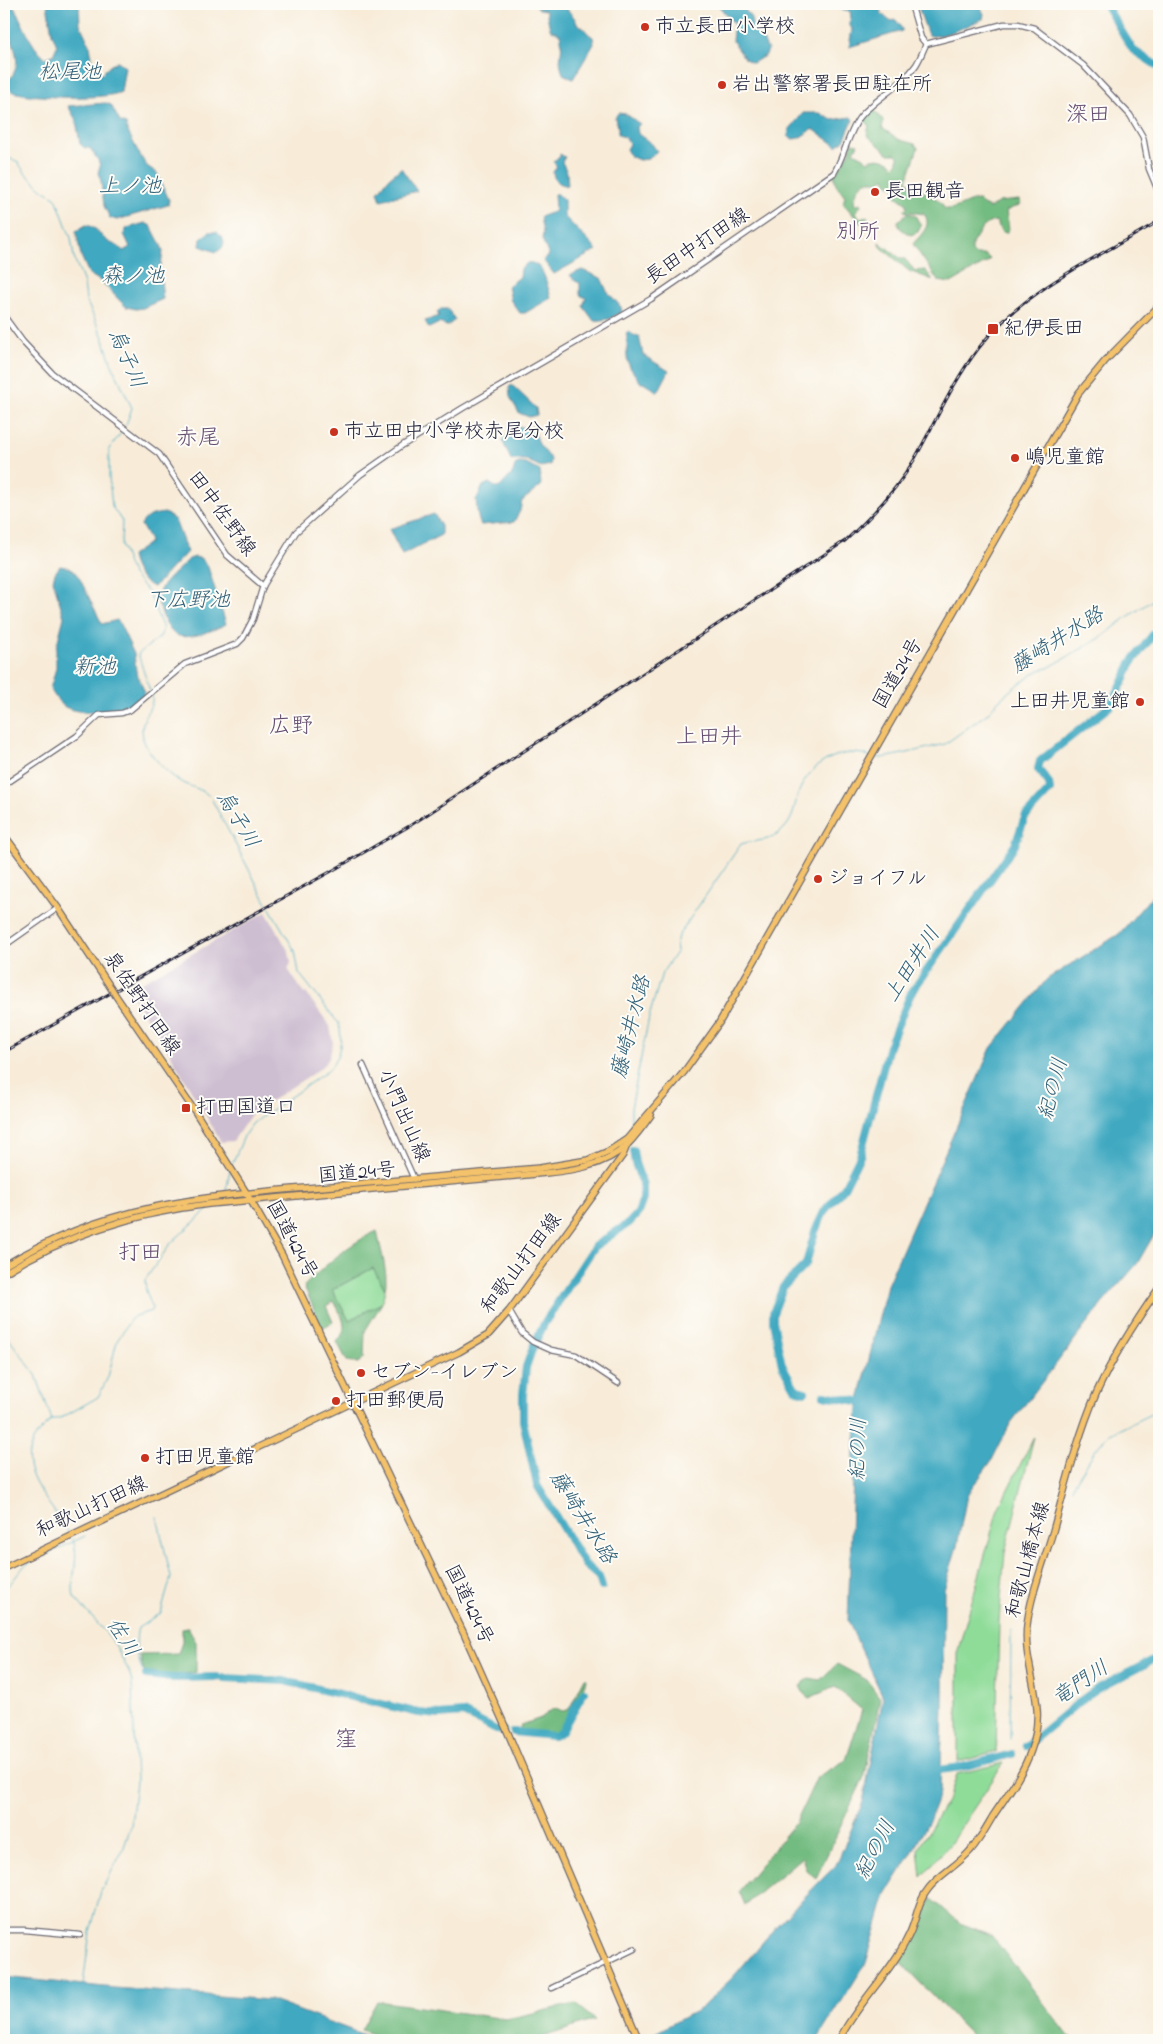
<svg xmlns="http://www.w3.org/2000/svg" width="1163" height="2044" font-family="'Indie Flower','Klee One',sans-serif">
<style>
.industrial{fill:#cebed1}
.green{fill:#8fdc99;stroke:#587f6a}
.forest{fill:#73bc81;stroke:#4a6f5e}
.water{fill:#41a9c1;stroke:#32667e}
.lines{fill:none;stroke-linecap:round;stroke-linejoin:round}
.stream{stroke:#41a9c1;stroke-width:1}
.river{stroke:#41a9c1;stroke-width:8}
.tertiary-casing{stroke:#6d6972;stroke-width:7}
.primary-casing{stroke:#6d6972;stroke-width:8}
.trunk-casing{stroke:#6d6972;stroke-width:8}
.tertiary{stroke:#fff;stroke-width:4.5}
.primary{stroke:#f4c26a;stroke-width:5.5}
.trunk{stroke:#f4c26a;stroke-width:5.5}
.rail-casing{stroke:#22223b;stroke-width:3}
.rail{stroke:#fdfcf7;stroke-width:1;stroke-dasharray:4;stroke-linecap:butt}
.primary-bridge-casing{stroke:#6d6972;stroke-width:8;stroke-linecap:butt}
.primary-bridge{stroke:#f4c26a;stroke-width:5.5}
.poi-dot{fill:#c8321e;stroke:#fdfcf7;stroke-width:2}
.labels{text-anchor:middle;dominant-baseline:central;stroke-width:4;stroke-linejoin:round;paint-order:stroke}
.poi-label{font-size:20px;fill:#22223b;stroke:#fdfcf7;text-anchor:start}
.street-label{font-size:20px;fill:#22223b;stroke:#fdfcf7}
.water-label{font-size:21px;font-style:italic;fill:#305f77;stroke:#fdfcf7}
.quarter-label{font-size:22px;fill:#644c70;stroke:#fdfcf7}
</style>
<rect width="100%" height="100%" fill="#fdfcf7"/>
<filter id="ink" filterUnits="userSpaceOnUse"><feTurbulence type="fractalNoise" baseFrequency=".02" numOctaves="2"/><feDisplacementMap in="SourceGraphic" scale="10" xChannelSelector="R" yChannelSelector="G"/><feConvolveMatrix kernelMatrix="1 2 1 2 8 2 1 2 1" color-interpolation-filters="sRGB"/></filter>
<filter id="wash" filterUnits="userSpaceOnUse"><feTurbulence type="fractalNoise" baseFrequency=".0096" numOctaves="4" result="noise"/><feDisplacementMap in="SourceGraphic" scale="20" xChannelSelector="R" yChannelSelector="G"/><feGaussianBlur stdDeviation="1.12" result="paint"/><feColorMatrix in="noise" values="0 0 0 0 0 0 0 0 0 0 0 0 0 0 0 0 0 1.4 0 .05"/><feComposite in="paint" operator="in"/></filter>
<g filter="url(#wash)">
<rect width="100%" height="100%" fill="#f8ecd9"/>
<path class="industrial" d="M266,912L289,952L291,963L288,969L304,994L306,993L330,1026L333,1044L328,1060L318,1070L252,1113L233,1141L221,1142L166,1047L128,990Z"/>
<g class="green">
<path d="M373,1268L385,1289L382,1303L349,1320L332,1290Z"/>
<path d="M1034,1437L1005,1552L999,1621L996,1752L958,1762V1650L998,1509Z"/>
<path d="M1004,1763L950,1844L921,1877L918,1849L950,1796L957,1774Z"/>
</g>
<g class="forest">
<path d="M874,110L884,121L882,128L900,140L915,144L918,148L907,180C917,193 938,193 945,209C958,210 966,201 978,200L983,205L990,208L999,202L1019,200L1021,204L1006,211L1009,229L1006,233L1001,231L996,221C983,222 978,235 972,244V251L976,255H986L990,259L989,261L951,283L938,281L913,244C920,235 933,226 924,214L904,211L907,207V204L896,196L895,187L888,184L885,178L880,181H865L857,190L854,203L855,205L860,203L861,206L855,212L861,219L867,216L868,218L864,222L860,223L843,203L845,196L836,185L834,176L850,152L852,143L858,144L854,152L864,157L867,161C877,156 887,158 894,166L898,162V156L896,154H889L867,135L869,125L864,120C865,113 868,112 874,110Z"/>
<path d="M907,213L915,215L921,226L918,232L911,235C905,232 898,229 898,221Z"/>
<path d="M879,242L900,258H904L915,271L925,270L933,280L909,271L882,248L879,245Z"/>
<path d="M377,1231C380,1248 389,1274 385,1289L373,1268L332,1290L349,1320L382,1303L365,1331L364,1358L358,1363L347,1361L337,1342C350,1327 342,1317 334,1301L326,1306L333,1322L322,1328L304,1286C327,1264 348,1244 377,1231Z"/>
<path d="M188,1628L196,1642V1672C186,1674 151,1680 144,1670C142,1667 141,1659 140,1655L178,1654L182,1642V1629Z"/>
<path d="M837,1664L867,1680L880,1698L865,1775L816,1878L806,1870L802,1857L745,1905L739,1891L796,1822L817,1777L846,1760L862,1710L835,1687L809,1698L804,1694L800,1686L809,1678L820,1680Z"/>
<path d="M585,1678H587C583,1690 566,1729 554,1734C544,1737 528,1732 519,1731L521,1725L541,1718L553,1709L563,1711L569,1709Z"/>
<path d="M932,1899L960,1923L991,1935L1072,2040H966L971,2035L900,1962Z"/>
<path d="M377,2001L506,2019L575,2004L595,2020L534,2040H388L361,2030Z"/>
</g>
<g class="water">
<path d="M4,4H12C23,21 29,45 45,58L53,55L57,46L52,33L47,4H79L80,24L90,46L93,66L98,73H102L111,65L118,61L125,67L121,92C106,100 31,98 14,92C10,91 8,87 5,84C28,63 11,44 4,19C3,15 4,9 4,4Z"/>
<path d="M535,4H567V9L576,20V23C584,26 586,33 593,37L594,44L573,79L563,74C556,56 565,52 560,34L550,29L546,10L539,9Z"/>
<path d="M717,4L742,5L751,18L753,31L763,40L768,50L766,55L753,63L745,59L732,40L734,24Z"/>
<path d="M834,4H881C879,13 883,15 890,21L896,20L902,29V31L849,47L852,29L849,24L851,18L850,11H843L841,8L838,9L833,5Z"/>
<path d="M921,4H979L984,14L983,19C970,24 941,40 928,35L919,10Z"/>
<path d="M106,103L111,105L120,122L126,124L127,130L141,157L147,166L157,173L169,200L168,205L117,220L110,218L104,206L101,181L98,173L100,166L98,160L90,148H85L80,144L76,120L68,106Z"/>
<path d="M618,113L626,114L640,124L637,127L638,134L652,144L657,151L649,159L639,160L630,156L626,149L629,144L625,137L618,135V127L615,118Z"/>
<path d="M803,113H820L832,120L851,117L853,120L844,140L837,146L813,129L799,138L793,139L788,136L789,130Z"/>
<path d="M560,154L565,157L562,162L567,172L568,186C559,184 554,182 553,172L557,167L553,161L560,157Z"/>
<path d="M401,168L417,191L381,200L378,192L389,178Z"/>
<path d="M554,194H558L564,200V216L597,250L554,274L543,260L549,256L542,239L543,233L540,217C558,209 555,217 554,194Z"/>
<path d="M145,223L151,226L161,245L163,252L160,271L163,299L143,308L136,309L126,307L102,282L89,274L81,256L76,231L86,225C97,227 98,233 106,240C112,245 118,244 123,251L130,247L124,234L127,228Z"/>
<path d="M209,232H217L223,238C225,245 223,249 216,252L200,246L201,239Z"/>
<path d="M527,263C544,260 547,286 551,298L525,313H520L511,301L508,286L520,277L521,269Z"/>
<path d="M582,270L601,278L607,291L621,307L622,312L609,319L594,321L583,306L586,298L580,295V283L575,281L570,275Z"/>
<path d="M441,309H448L455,320L447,326L439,323L429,328L425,321L439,316L437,312Z"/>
<path d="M628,331L633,335L639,336L643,355L669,371L658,392L645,383H641C637,377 629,368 628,362C625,352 629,343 626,333Z"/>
<path d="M512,385L536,408L537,415L529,417L519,413L510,397L509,387Z"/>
<path d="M519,426L527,429L533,426L539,444L551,459L550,465L541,467L526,460H511L502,440L509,433Z"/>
<path d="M519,463L526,464L540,471L541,486L522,501L520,511L514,522L481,525C477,519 477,507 476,500L483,486L489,483L497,488L500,487L513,473L515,465Z"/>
<path d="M165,513L175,520L187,552L154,587C141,583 133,568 131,556L149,543L150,541L141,525C146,515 155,514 165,513Z"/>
<path d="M434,514L441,526V535L402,555L389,529Z"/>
<path d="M195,557L202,559L208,567L226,624C214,630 185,643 173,633C165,626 161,610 157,600C157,585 179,570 189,559Z"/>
<path d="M60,566L71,568L79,577L102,624L117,620L119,622L134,654L136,671L145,693C134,713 84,717 65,707C59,703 54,695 50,689L56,668V648L64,617L53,580L55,573Z"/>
<path d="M1159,888V1226L1137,1264L1102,1304L1010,1424L992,1460L967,1495L957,1546L944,1590L943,1710L940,1792L930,1819L912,1853L886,1894L866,1963L817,2040H605L655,2033L701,2008L733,1977L779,1923L836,1865L863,1802L883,1697L848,1621L854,1449L859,1400L887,1285L991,1048L1047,979L1119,934Z"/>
<path d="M4,1977L115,1988L270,2000L378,2040H4Z"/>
</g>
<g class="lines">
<g class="stream">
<path d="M4,157L17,161L26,174L42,189L56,198L71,238L74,258L84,283L86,300L102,335L112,365L132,408L126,425"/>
<path d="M124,429L109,449V477L112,507L122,521L121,546L132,574L149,593L163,629L160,637L138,654L150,691"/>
<path d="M152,694C156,708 138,716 143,738C145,751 170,776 181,782C191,788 203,788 211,798L265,900L295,951L299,973L339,1024C343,1042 340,1055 329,1070L253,1123L245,1134L232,1164"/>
<path d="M872,757L881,758L903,754L945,744L988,713L998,701L1012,689L1039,670L1048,668L1102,637L1126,618L1159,596"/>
<path d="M631,1125V1108L649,1017L662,973L677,951L676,944L678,936L741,844C753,840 768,842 778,834C798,818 792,805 801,787C813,762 843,746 869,756"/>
<path d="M222,1194L226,1189L230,1170"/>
<path d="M4,1332L36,1375L52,1420C0,1461 47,1494 70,1535"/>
<path d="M52,1420L63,1417L98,1397L108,1377L117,1341L130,1320L135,1316L151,1311L152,1307L146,1291L145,1280L171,1243L213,1205"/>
<path d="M1072,1488L1094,1452L1108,1435L1159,1410"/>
<path d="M72,1538C81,1557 70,1578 74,1597L112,1640L129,1671L132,1682L136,1781L131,1826L123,1850L101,1891L90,1932L83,1985"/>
<path d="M4,1588L10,1584L25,1565L85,1536"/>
<path d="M146,1675C137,1666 134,1640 138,1628L161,1613L171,1577L157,1517"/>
<path d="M1010,1739L1011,1630"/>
</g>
<g class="river">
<path d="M1105,4L1133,50L1159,67"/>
<path d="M805,1392L798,1390L795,1388L782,1365L773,1321V1313L783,1287L806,1264L815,1231L825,1210L844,1188L860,1156L889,1046L911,993L1015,845L1025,817L1050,790L1049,783L1038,769L1040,761L1110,706L1125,678L1131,663L1159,627"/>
<path d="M824,1395L868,1403"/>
<path d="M602,1587L599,1577L585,1565L537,1485L523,1421V1395L526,1367L533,1347L545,1322L595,1246L629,1223L638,1213L643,1199V1185L635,1163L633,1150"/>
<path d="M146,1675L172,1678L217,1677"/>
<path d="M224,1678L284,1681"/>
<path d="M289,1682L419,1713L439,1715L463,1713L496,1730L503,1731"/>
<path d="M513,1732L554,1736L561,1732L584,1692"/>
<path d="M1026,1746L1079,1702L1097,1689L1159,1657"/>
<path d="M931,1771L962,1767L1012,1754"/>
</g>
</g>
</g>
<g filter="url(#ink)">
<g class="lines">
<defs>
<g id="tertiary">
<path d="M911,4L921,38L926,44L1004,24H1018L1034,28L1083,65L1130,115L1143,137L1149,169L1159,193"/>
<path d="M4,316L23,342L52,373L159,454L227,555L263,586"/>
<path d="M4,785L77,736L99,715L122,713L130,710L185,664L237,644L243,638L253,619L263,586L296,532L360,475L403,445L463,408L651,299L834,173C844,156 849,131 860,117C876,98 902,86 916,65C920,59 923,51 926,44"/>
<path d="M4,946L58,908"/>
<path d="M363,1065L414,1179"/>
<path d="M509,1311L522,1333L533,1342L551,1350L576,1355L618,1383"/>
<path d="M4,1930H24L80,1935"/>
<path d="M552,1988L634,1949"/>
</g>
<g id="primary">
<path d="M4,835L58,908L111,988"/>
<path d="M116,996L196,1113L247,1194"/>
<path d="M4,1568L459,1352L488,1335L509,1311L623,1155L627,1145"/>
<path d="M839,2040C858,2002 891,1973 909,1935C917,1919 917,1902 929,1888C940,1874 958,1865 970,1851C979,1841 986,1828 993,1816C1007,1795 1023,1774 1031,1750C1049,1702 1022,1669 1027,1625C1031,1593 1044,1562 1053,1531C1066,1485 1077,1438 1096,1394C1113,1356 1135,1322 1159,1288"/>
</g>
<g id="trunk">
<path d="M247,1194L282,1255L464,1634L508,1733L639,2040"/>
<path d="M4,1266C110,1201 211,1196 332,1186C401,1180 470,1174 540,1168L588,1160L609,1151L627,1139L684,1072L719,1023L1078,394L1106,360L1159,306"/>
<path d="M4,1273C67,1234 136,1213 209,1204L536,1174C567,1171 603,1168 627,1145C636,1136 644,1125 651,1115"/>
</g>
</defs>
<use href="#tertiary" class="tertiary-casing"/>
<use href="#primary" class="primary-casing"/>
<use href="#trunk" class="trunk-casing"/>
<use href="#tertiary" class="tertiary"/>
<use href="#primary" class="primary"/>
<use href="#trunk" class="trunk"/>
<defs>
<path id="rail" d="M4,1052L330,872L411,825L845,541C871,517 896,491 914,460C935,423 952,383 978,349C1022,290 1097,258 1159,221"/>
</defs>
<use href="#rail" class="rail-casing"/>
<use href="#rail" class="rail"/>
<defs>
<path id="primary-bridge" d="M111,988L116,996"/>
</defs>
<use href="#primary-bridge" class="primary-bridge-casing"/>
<use href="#primary-bridge" class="primary-bridge"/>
</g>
</g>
<g class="poi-dot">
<circle cx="645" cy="27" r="5"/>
<circle cx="722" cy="85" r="5"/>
<circle cx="875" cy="192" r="5"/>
<rect x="987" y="323" width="12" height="12" rx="2.5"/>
<circle cx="334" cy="432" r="5"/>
<circle cx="1015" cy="458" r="5"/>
<circle cx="1140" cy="702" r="5"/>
<circle cx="818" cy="879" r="5"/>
<rect x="181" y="1103" width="10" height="10" rx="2.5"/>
<circle cx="361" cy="1373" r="5"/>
<circle cx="336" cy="1401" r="5"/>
<circle cx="145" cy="1458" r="5"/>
</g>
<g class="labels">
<g class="poi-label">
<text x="655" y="27">市立長田小学校</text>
<text x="732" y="85">岩出警察署長田駐在所</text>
<text x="885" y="192">長田観音</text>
<text x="1004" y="329">紀伊長田</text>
<text x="344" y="432">市立田中小学校赤尾分校</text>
<text x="1025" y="458">嶋児童館</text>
<text x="1130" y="702" text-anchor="end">上田井児童館</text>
<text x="828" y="879">ジョイフル</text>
<text x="196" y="1108">打田国道口</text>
<text x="371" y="1373">セブン-イレブン</text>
<text x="346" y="1401">打田郵便局</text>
<text x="155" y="1458">打田児童館</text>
</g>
<g class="street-label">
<text transform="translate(698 247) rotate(-34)">長田中打田線</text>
<text transform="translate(221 514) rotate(54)">田中佐野線</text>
<text transform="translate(899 674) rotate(-60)">国道24号</text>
<text transform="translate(141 1004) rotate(56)">泉佐野打田線</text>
<text transform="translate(403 1116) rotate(66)">小門出山線</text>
<text transform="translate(357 1174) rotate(-5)">国道24号</text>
<text transform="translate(291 1240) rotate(62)">国道424号</text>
<text transform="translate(522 1264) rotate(-53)">和歌山打田線</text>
<text transform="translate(92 1508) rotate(-25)">和歌山打田線</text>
<text transform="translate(1029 1560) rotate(-75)">和歌山橋本線</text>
<text transform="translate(468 1605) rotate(64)">国道424号</text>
</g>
<g class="water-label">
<text x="70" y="73">松尾池</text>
<text x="130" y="187">上ノ池</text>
<text x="133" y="277">森ノ池</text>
<text transform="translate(126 359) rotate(67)">烏子川</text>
<text x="188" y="601">下広野池</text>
<text transform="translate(1058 641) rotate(-32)">藤崎井水路</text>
<text x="95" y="668">新池</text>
<text transform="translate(237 820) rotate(59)">烏子川</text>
<text transform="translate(913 965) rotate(-57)">上田井川</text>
<text transform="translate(632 1027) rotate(-76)">藤崎井水路</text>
<text transform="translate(1054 1089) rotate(-75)">紀の川</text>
<text transform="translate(859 1449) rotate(-88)">紀の川</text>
<text transform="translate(582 1518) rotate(58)">藤崎井水路</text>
<text transform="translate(122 1638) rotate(57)">佐川</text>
<text transform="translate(1081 1684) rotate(-34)">竜門川</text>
<text transform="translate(876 1850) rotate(-62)">紀の川</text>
</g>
<g class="quarter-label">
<text x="1088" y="116">深田</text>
<text x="858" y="233">別所</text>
<text x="198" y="439">赤尾</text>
<text x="291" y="727">広野</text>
<text x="709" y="738">上田井</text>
<text x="140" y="1254">打田</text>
<text x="346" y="1741">窪</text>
</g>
</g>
<rect width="1163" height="2044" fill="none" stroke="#fdfcf7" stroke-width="20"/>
</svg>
